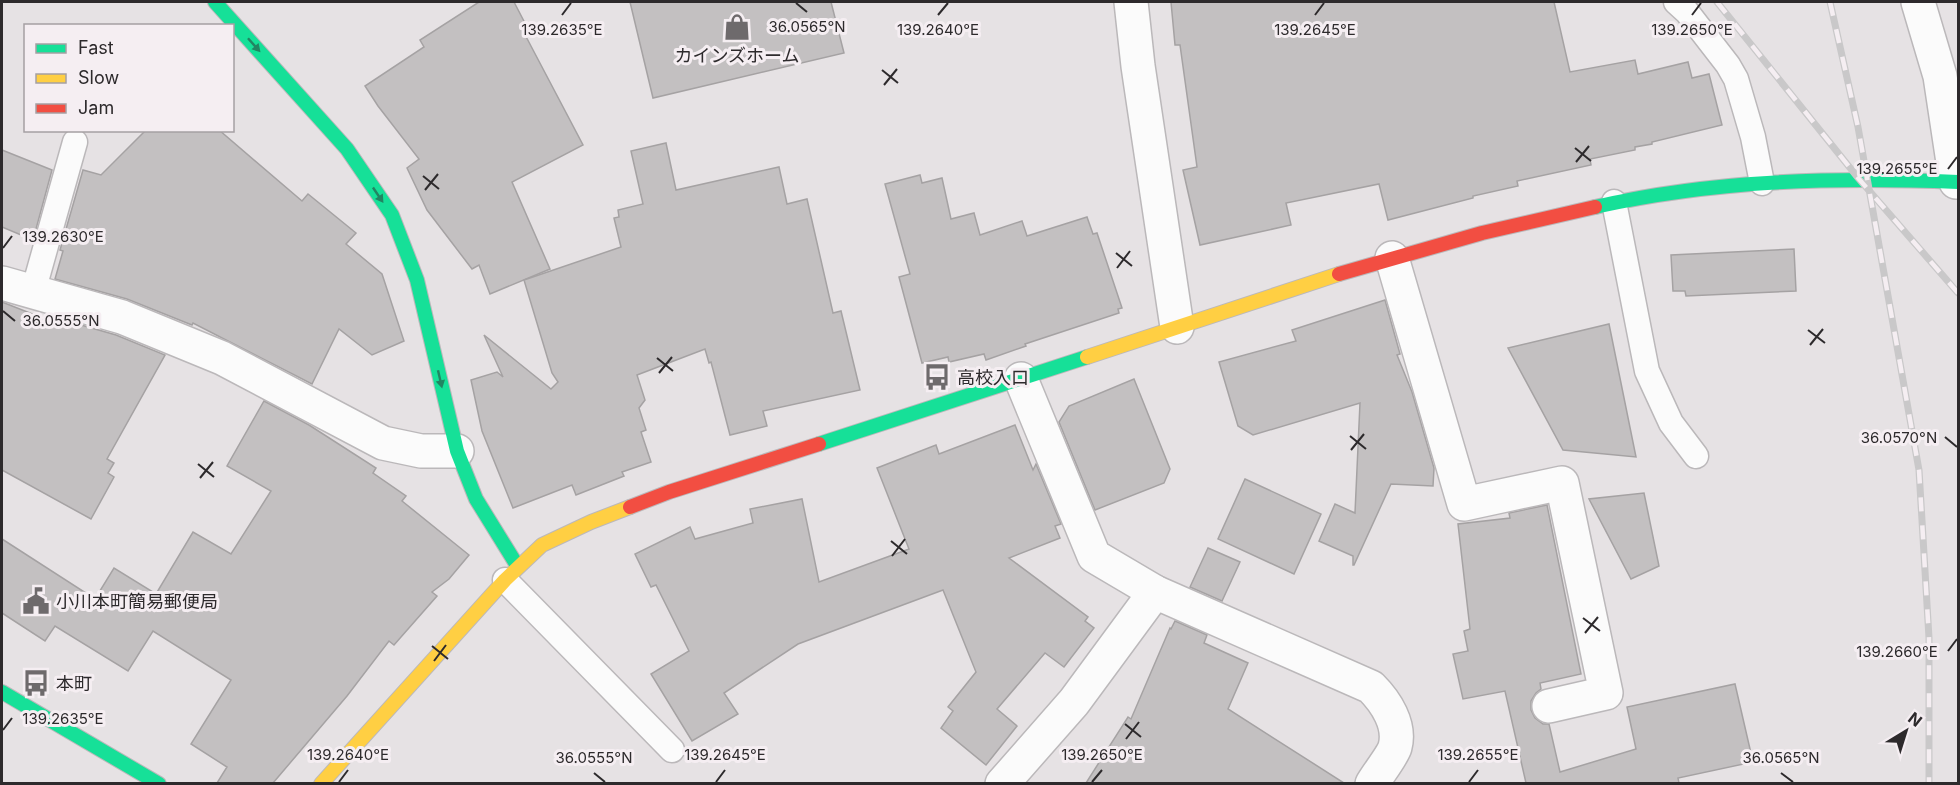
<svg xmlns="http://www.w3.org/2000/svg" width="1960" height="785" font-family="Inter,'Noto Sans JP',sans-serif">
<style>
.building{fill:#c3c0c1;stroke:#a5a2a3;stroke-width:1.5}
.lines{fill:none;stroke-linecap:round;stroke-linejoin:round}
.lane-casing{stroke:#bbb8ba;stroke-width:27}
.street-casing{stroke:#bbb8ba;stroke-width:36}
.fast-casing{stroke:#bbb8ba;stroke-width:16}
.slow-casing{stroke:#bbb8ba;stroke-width:16}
.jam-casing{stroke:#bbb8ba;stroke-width:16}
.lane{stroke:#fbfbfb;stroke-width:24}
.street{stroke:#fbfbfb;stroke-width:33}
.fast{stroke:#16e098;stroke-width:14}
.slow{stroke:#ffcf43;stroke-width:14}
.jam{stroke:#f24e42;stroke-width:14}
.rail-casing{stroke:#c9c8c9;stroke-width:7}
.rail{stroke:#f5eef2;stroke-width:4.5;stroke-dasharray:14;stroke-linecap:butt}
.oneway{fill:#228562}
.ticks{fill:none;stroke:#2d2a2c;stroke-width:2}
.labels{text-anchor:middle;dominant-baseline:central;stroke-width:6;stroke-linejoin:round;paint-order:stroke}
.poi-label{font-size:18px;fill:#2d2a2c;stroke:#f5eef2;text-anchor:start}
.ticks-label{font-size:15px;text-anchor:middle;fill:#2d2a2c;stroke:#f5eef2;stroke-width:6;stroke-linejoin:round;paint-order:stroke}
</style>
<rect width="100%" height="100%" fill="#e6e2e4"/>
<g class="building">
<path d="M479,2H514L527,27L522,29L583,145L512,182L550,269L490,294L479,265L472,269L427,210L407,168L419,159L378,106L365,86L424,47L420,40Z"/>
<path d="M630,2H831L844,53L653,98Z"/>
<path d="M1171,2H1554L1570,72L1635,60L1638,74L1688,62L1692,78L1709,74L1722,125L1652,142V144L1635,147V150L1590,159L1591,165L1517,181L1518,186L1473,196V198L1388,220L1379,184L1286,203L1291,225L1200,245L1183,170L1197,167L1180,45H1175Z"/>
<path d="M146,130H219L302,201L308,194L356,233L346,244L382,274L404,341L372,355L339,329L312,384L193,323L192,325L127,299L55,279L63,251L60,250L83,170L101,175Z"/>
<path d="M666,143L676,190L779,167L787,204L807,199L833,313L841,311L860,390L763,411L767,426L730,435L711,362L709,363L705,349L637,375L645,400L639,408L646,430L641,432L651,462L622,472L624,476L576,495L572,485L513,508L482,431L471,380L497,372L503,377L484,335L551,389L558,382L552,373L524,280L621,247L614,218L619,217L618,210L643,204L631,151Z"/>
<path d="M2,150L52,170L33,240L2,227Z"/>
<path d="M920,175L922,183L942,178L951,219L974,213L980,235L1022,221L1027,236L1087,217L1093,234L1097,233L1122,308L1118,309L1119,313L1025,344L1026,346L986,360L984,354L949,362L948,357L922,363L899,277L910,274L885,184Z"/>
<path d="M1794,249L1796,291L1686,296L1685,291H1673L1671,255Z"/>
<path d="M1385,300L1400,354L1397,355L1412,392L1434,468L1433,486L1391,484L1354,565H1353V556L1319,541L1335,504L1355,513L1360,403L1253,435L1238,426L1219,362L1296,341L1292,330Z"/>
<path d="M2,302L45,319L46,315L116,335L165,355L107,459L114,463L108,473L114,477L91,519L2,470Z"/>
<path d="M1609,324L1636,457L1563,450L1508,348Z"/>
<path d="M1134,379L1170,469L1164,483L1095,510L1059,422L1069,406Z"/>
<path d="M264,401L309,425L376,468L373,473L406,496L402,501L469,555L449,579L432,592L437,596L394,645L389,641L347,696L273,783H217L227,767L191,744L231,680L153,631L128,671L55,626L45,641L2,613V539L95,599L114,568L156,594L193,532L231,554L271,491L227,466Z"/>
<path d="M1015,425L1033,470L1036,464L1061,524L1055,526L1060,538L1009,558L1088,617L1085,621L1094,628L1064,667L1045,653L997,709L1017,726L986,765L941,728L953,711L948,707L976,672L943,590L798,644L724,693L738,714L692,741L651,674L689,651L656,585L651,587L635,554L690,527L695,539L753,523L750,509L802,499L819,582L909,549L877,468L936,445L939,454Z"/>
<path d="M1245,479L1321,514L1294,574L1218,539Z"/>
<path d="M1644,493L1659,566L1631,579L1589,499Z"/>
<path d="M1547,505L1581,674L1540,683L1541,689L1536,693L1531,701V710L1535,718L1543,724H1549L1560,772L1636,749L1627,707L1735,684L1753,762L1678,778L1679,783H1526L1505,691L1463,699L1453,654L1468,651L1464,631L1470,629L1458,524L1510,518L1509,513Z"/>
<path d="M1208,548L1240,562L1222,601L1190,587Z"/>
<path d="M1175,621L1207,635L1204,643L1248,663L1228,709L1344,783H1086L1128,717L1131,719L1170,628L1171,629Z"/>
</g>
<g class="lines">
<defs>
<g id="lane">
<path d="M1676,2L1687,12L1728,65L1736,79L1753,137L1762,183"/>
<path d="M1614,202L1647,371L1671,423L1696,456"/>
<path d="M33,292L75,142"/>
<path d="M505,580L672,750"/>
</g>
<g id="street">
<path d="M1131,2L1138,66L1177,327"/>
<path d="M1918,2L1940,76L1956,182"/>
<path d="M1392,258L1464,504L1562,483L1606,693L1549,706"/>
<path d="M2,283L122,317L222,358L383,443L421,451H457"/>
<path d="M1021,379L1094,556L1155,592L1371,687C1386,702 1401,725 1395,747C1393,755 1377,775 1372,784"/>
<path d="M1002,784L1074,702L1155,592"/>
</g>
<g id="fast">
<path d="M215,2L347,149L392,215L417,280L457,451L476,499L518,567"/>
<path d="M1595,207C1714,180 1836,177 1958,182"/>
<path d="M819,444L1087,357"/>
<path d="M2,692L159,784"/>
</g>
<g id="slow">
<path d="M1087,357L1339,274"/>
<path d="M321,784L505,580L542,545L591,522L630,507"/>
</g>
<g id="jam">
<path d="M1339,274L1482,233L1595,207"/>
<path d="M630,507L669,492L819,444"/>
</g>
</defs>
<use href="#lane" class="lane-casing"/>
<use href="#street" class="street-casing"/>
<use href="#fast" class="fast-casing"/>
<use href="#slow" class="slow-casing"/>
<use href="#jam" class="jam-casing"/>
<use href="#lane" class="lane"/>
<use href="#street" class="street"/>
<use href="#fast" class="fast"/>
<use href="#slow" class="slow"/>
<use href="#jam" class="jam"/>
<defs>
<g id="rail">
<path d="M1717,2L1859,179L1958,293"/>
<path d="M1830,2L1858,127L1919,470L1929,638V784"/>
</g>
</defs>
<use href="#rail" class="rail-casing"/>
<use href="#rail" class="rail"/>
</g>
<defs><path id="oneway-solid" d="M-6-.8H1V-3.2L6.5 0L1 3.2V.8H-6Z" transform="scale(1.5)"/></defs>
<g class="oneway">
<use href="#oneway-solid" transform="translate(254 45) rotate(48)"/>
<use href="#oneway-solid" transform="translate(378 195) rotate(56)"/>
<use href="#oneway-solid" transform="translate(440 379) rotate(77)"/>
</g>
<path class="ticks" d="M796,3L807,12M562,15L571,3M938,15L948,3M1315,15L1324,3M1692,15L1701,3M882,70L898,83M884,85L897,69M1575,148L1591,161M1576,162L1589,146M1948,169L1957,157M423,176L439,189M425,190L438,174M3,248L12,236M1116,253L1132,266M1117,268L1130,251M3,311L15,321M1808,330L1825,343M1810,345L1823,329M657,358L673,371M659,373L672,357M1350,436L1366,449M1945,437L1957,447M1351,450L1364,434M198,464L214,477M200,478L213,462M891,541L907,554M892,556L905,539M1583,618L1600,631M1585,633L1598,617M432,646L448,659M1948,651L1957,639M434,661L446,645M1125,724L1141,737M3,730L12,718M1126,739L1139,722M594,773L605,782M1781,773L1793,782M339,782L348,770M716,782L725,770M1092,782L1102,770M1469,782L1478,770"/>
<defs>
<symbol id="shop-bare" viewBox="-9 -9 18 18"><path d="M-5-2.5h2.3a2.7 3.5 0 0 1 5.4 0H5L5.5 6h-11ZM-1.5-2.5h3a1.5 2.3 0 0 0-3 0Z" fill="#6e6a6c" stroke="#f5eef2" stroke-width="2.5" paint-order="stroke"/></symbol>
<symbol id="bus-bare" viewBox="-9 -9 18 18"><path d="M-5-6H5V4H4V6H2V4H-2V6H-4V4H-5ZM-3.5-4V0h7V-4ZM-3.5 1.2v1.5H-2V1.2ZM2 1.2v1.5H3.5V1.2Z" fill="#6e6a6c" stroke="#f5eef2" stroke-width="2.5" paint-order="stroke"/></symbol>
<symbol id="civic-bare" viewBox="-9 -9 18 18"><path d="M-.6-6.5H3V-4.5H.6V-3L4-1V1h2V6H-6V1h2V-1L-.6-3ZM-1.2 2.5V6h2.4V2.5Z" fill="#6e6a6c" stroke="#f5eef2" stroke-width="2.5" paint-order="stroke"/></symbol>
</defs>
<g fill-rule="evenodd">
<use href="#shop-bare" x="718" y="8" width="38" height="38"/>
<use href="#bus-bare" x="918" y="358" width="38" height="38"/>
<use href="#civic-bare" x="17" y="582" width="38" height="38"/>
<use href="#bus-bare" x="17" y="664" width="38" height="38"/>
</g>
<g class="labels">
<g class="poi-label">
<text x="737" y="55" text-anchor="middle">カインズホーム</text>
<text x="957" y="377">高校入口</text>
<text x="56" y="601">小川本町簡易郵便局</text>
<text x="56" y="683">本町</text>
</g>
</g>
<g class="ticks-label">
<text x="807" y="32">36.0565°N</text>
<text x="562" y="35">139.2635°E</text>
<text x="938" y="35">139.2640°E</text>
<text x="1315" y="35">139.2645°E</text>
<text x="1692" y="35">139.2650°E</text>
<text x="1897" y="174">139.2655°E</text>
<text x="63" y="242">139.2630°E</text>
<text x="61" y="326">36.0555°N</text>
<text x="1899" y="443">36.0570°N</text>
<text x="1897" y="657">139.2660°E</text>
<text x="63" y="724">139.2635°E</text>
<text x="348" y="760">139.2640°E</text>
<text x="725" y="760">139.2645°E</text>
<text x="1102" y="760">139.2650°E</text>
<text x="1478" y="760">139.2655°E</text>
<text x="594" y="763">36.0555°N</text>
<text x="1781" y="763">36.0565°N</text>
</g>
<rect width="1960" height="785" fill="none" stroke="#2d2a2c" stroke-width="6"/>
<rect x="24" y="24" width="210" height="108" fill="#f5eef2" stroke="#a5a0a3" stroke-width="1.5"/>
<rect x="36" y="44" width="30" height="9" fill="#16e098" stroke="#a5a0a3" stroke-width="1.5"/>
<text x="78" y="54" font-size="18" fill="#2d2a2c">Fast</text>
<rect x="36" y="74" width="30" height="9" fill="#ffcf43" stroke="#a5a0a3" stroke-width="1.5"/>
<text x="78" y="84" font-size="18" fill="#2d2a2c">Slow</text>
<rect x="36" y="104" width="30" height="9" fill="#f24e42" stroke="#a5a0a3" stroke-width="1.5"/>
<text x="78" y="114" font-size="18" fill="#2d2a2c">Jam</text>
<g transform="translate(1906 731) rotate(38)" stroke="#f5eef2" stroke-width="4.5" paint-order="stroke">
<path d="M0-4.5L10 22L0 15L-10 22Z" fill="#2d2a2c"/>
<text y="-9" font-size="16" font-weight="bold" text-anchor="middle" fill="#2d2a2c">N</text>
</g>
</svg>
